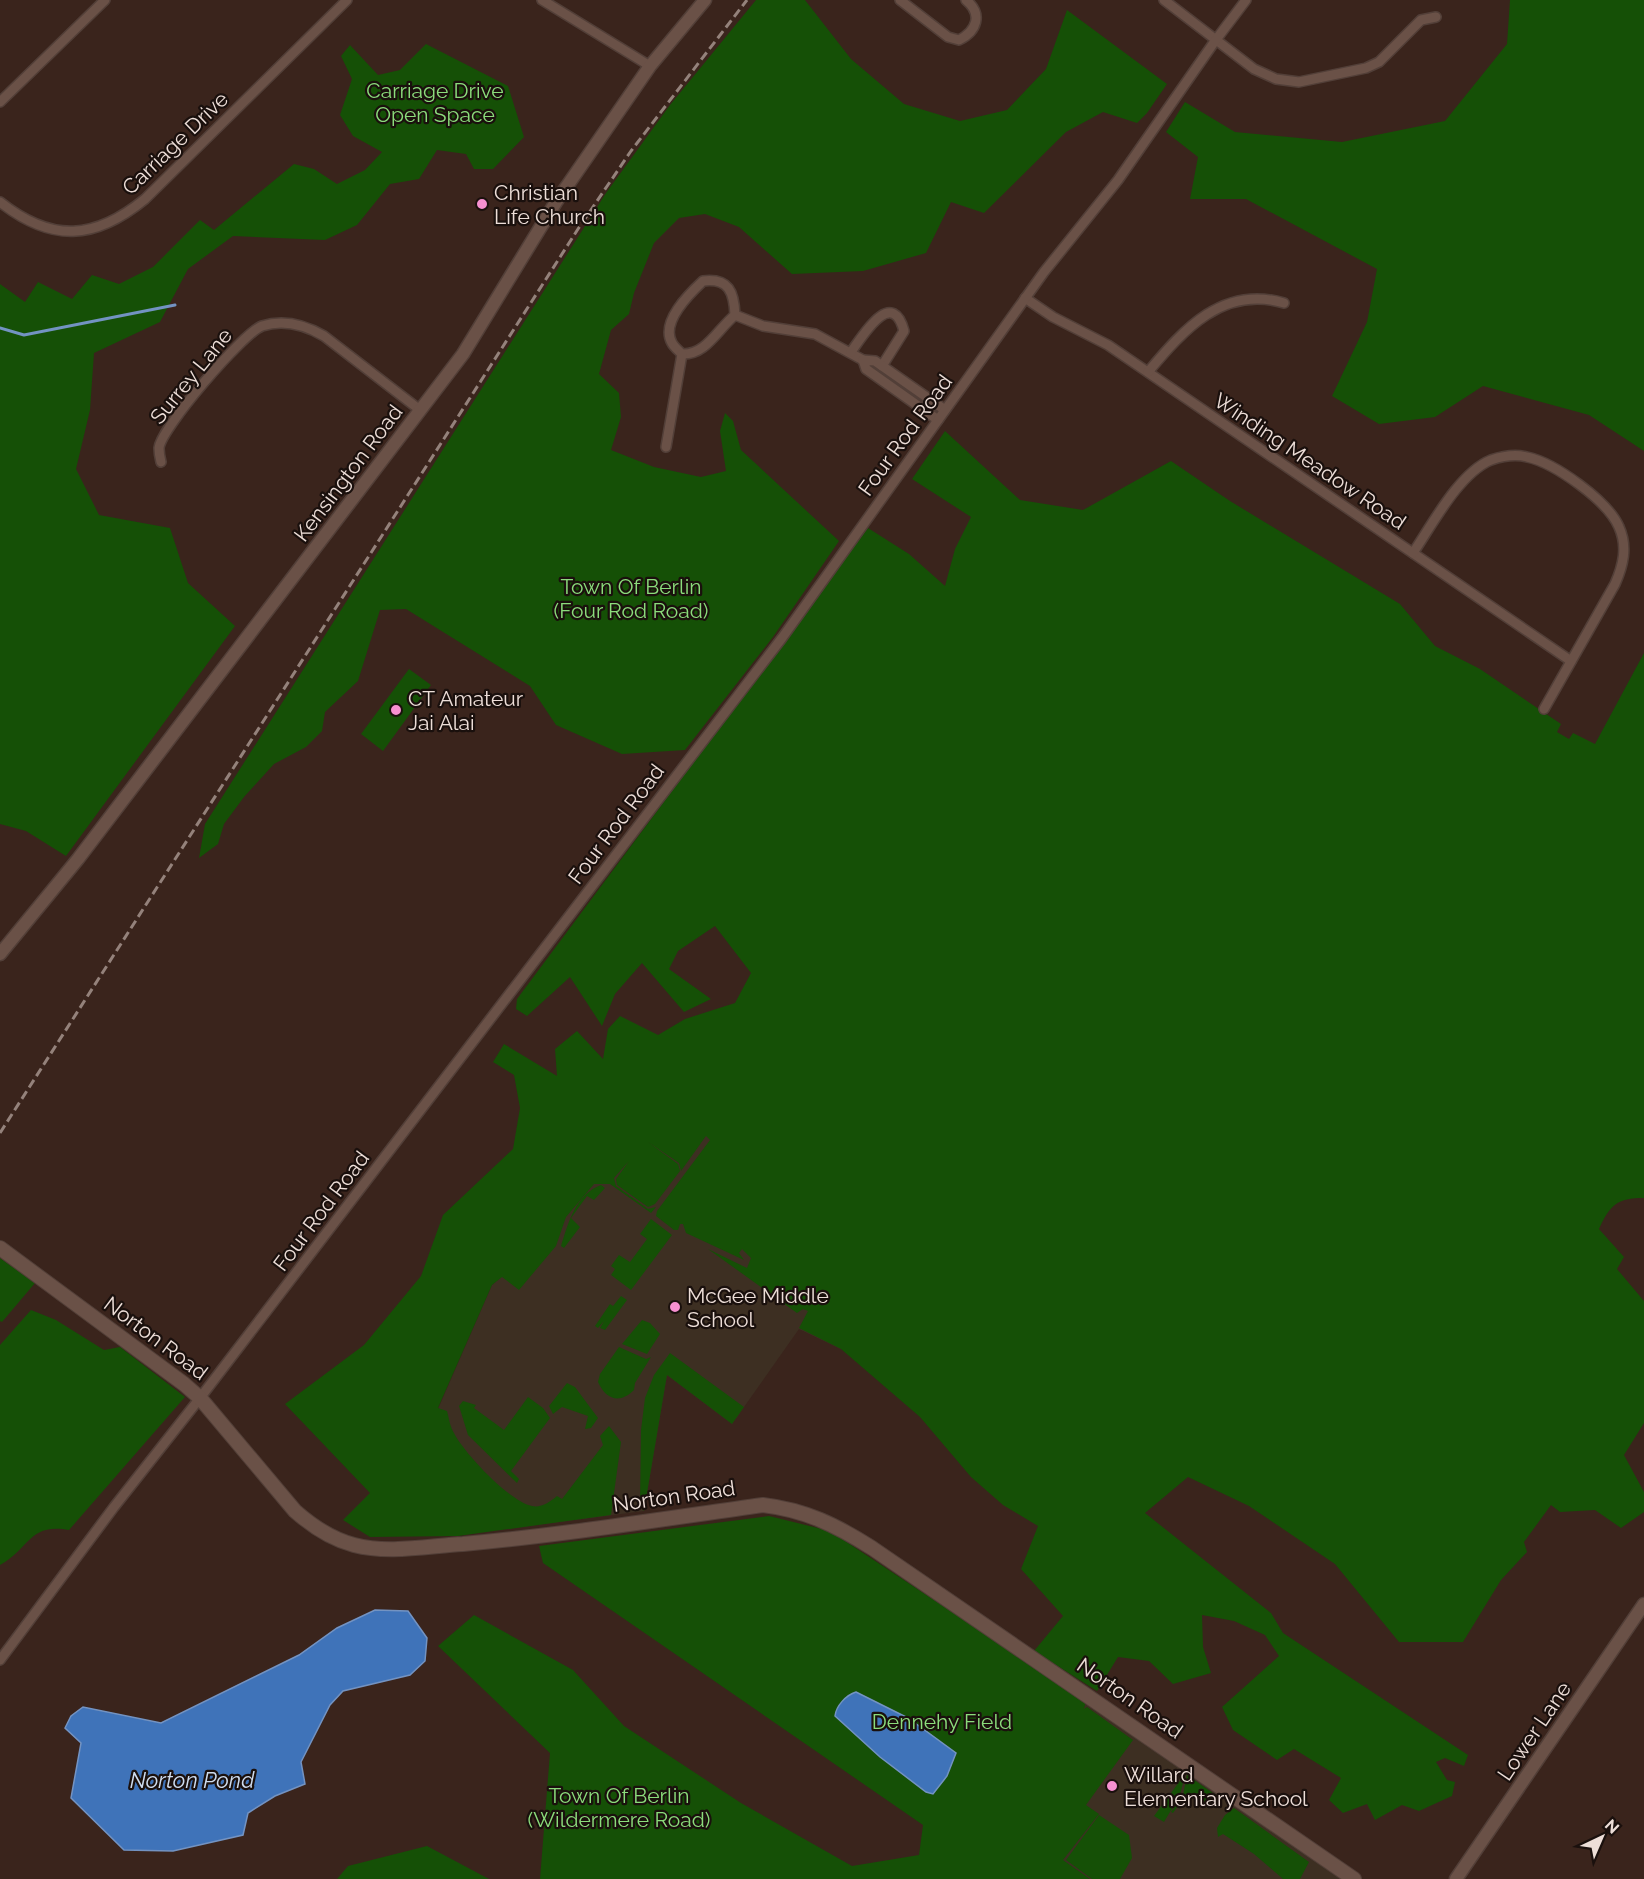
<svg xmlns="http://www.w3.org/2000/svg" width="1644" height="1879" font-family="Raleway,sans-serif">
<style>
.education{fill:#3d2f22}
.green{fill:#155006}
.water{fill:#3f73b9;stroke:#7393c2;stroke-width:1.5}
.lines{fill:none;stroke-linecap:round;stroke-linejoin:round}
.stream{stroke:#7393c2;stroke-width:3}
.minor-casing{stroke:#523f38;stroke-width:12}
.tertiary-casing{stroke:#523f38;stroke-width:15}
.secondary-casing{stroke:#523f38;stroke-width:16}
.minor{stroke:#6a5147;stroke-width:9}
.tertiary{stroke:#6a5147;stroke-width:12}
.secondary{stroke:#6a5147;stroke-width:14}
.rail{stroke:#94827b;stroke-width:3;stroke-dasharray:9 4.5;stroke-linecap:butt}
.poi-dot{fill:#f690d0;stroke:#1a100d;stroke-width:2}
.labels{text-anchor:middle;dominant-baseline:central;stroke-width:4.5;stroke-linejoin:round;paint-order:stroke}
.park-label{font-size:21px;fill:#8bdc7b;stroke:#1a100d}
.street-label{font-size:21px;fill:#edded8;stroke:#1a100d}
.poi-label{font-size:21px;fill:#edded8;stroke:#1a100d;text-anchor:start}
.water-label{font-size:22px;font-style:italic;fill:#cedcef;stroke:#1a100d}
</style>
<rect width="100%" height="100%" fill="#3a241c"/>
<g class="education">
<path d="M741,1105L841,1349L799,1329L732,1424L667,1375L644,1511L490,1531L438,1409L492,1285L501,1277L555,1174Z"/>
<path d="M1086,1701L1340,1878V1879H916Z"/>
</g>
<g class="green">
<path d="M756,0H805L851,59L904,104L960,121L1007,110L1046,69L1067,10L1167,84L1147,113L1137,123L1103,112L1066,132L984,213L951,202L926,253L863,271L792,274L739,227L705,214L679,218L654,243L634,293L629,314L611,330L599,374L619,393L621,417L611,450L654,467L701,477L726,471L720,431L725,413L733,421L741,450L839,541L773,637L685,750L622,754L556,725L530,686L406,609L380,610L358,681L325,712L322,731L306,747L274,764L244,797L224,824L218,844L199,858L205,824L606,193L670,105Z"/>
<path d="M1510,0H1644V451L1589,415L1483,386L1435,417L1379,424L1332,396L1367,322L1377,269L1246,199H1190L1198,157L1166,132L1185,102L1235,132L1342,142L1445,121L1507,44Z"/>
<path d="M426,44L508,86L524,137L493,169H474L466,154L437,150L419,179L390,184L357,225L325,240L233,236L188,269L160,322L94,353L90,410L76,469L99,515L170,528L188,583L235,626L66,856L26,831L0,824V284L25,302L38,282L72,299L92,275L119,284L153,267L200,220L214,230L294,164L314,169L337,184L365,170L382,152L353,136L340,115L352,79L341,56L350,45L378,75L400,70Z"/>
<path d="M945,431L1020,500L1083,510L1171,461L1230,501L1400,604L1435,646L1480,669L1561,724L1557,732L1569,739L1573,733L1595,744L1644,653V1198C1617,1198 1610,1205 1599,1229L1624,1257L1617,1269L1644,1301V1423L1624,1455L1644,1492V1512L1621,1528L1595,1510L1560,1512L1551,1505L1524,1542L1527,1552L1501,1580L1463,1642H1399L1335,1564L1249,1506L1188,1477L1145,1513L1271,1613L1283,1633L1468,1755L1464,1766L1445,1758L1436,1762L1447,1780L1455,1782L1452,1796L1419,1811L1402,1805L1375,1820L1367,1804L1343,1813L1329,1800L1341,1778L1294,1749L1277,1760L1233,1730L1222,1707L1279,1656L1265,1635L1234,1621L1202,1615L1203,1647L1211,1673L1173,1684L1149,1661L1118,1657L1097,1691L1034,1651L1063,1616L1021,1569L1038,1526L1003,1505L971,1477L920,1417L841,1349L799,1328L808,1311L803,1309L797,1313L708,1249L747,1268L751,1258L742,1249L739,1253L744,1260L686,1233L683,1224H680L678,1230H674L656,1216L657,1211L710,1140L706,1136L681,1171L679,1163L648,1142L678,1164L680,1171L655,1204L648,1207L617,1185L616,1179L629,1161L614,1178L616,1186L648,1209L656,1207L651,1213L610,1184H594L566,1217L556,1246L519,1290L502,1277L492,1285L438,1408L447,1411C449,1418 450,1427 454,1433C464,1453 510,1502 532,1506C541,1508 550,1502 557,1496L562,1499L603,1445L600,1436L609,1426L621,1442L611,1515L458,1536L370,1537L343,1520L370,1493L285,1404L364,1345L421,1276L443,1215L513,1149L520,1108L514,1075L493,1062L504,1044L557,1076L555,1049L577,1031L603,1059L608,1029L620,1016L658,1035L685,1019L735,1003L751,973L715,926L678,951L669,969L711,999L684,1012L642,963L615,994L602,1026L570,977L527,1016L516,1009L517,999L868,528L909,554L945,586L955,549L971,517L912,479Z"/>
<path d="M409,669L431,685L383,751L361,734Z"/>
<path d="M601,1185L605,1188L594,1200L587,1196L571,1218L580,1227L564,1248L561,1246C568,1223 576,1194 601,1185Z"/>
<path d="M651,1219L672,1235L631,1290L611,1275L615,1269L611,1266L619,1255L630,1262L647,1239L640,1234Z"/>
<path d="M0,1258L35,1283L2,1322L0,1321Z"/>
<path d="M621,1296L627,1300L605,1330L600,1328L604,1321L598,1328L595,1326L610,1304L613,1306Z"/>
<path d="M31,1310L56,1320L104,1350L120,1347L185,1397L69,1530C28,1523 30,1549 0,1565V1345Z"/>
<path d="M642,1320L650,1323L660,1334L647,1354L622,1344Z"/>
<path d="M619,1347L646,1359L651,1357L635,1383L634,1390C620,1404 606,1400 598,1382L600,1374Z"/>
<path d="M670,1353L744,1407L732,1424L667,1375L644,1511L640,1505L641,1430L645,1398L654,1375Z"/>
<path d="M567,1383L575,1387L598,1418L591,1428L585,1429L588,1416L562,1407L553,1414L549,1406Z"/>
<path d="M528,1397L543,1408L550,1418L511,1471L519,1479L517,1483L468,1435L459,1406L463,1401L476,1405L474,1408L504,1430Z"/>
<path d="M769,1516L830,1531L1086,1701L1084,1709L1087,1707L1133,1740L1086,1805L1099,1814L1063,1860L1090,1879H540L550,1753L438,1646L474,1615L573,1670L624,1726L741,1803L852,1866L919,1855L923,1825L543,1563L539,1546Z"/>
<path d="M1185,1774L1180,1795L1164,1822L1154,1816Z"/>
<path d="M1187,1775L1220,1798L1216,1807L1208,1808L1195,1796L1191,1799L1185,1796L1173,1813L1171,1812L1183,1795Z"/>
<path d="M1234,1808L1309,1862L1300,1879H1283L1254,1854L1223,1834L1218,1837L1217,1828L1225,1815Z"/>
<path d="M1099,1815L1129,1835L1132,1858L1120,1879H1092L1066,1860Z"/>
<path d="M427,1846L489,1879H337L348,1866Z"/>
</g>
<g class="water">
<path d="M375,1610L408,1611L427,1638L425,1661L410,1675L343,1691L330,1705L301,1762L305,1784L275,1796L248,1813L243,1835L173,1851L124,1850L71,1798L81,1743L65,1728L71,1716L83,1707L161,1723L299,1655L337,1628Z"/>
<path d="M856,1692L908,1718L956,1753L947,1776L933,1794L926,1792L880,1757L835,1716C836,1706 846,1695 856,1692Z"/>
</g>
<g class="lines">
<path class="stream" d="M0,328L24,335L175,305"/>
<defs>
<g id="minor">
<path d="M542,0L650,66"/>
<path d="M900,0L948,37L959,40C977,31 983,14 966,0"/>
<path d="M1164,0L1254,69L1276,79L1299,82L1366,68L1379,62L1421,20L1436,17"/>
<path d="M0,102L105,0"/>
<path d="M0,202C52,243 95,240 145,199L347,0"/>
<path d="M1025,298L1053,317L1108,345L1571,661"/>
<path d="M735,315C717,330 706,355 682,354C679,351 674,347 672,343C660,322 689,294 703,281C729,278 734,292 735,315L763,326L815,334L863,360"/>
<path d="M851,352C862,337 892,286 904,331L882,366"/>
<path d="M1148,372C1184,329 1223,285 1284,303"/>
<path d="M938,420L866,369L863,360L875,361L945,410"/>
<path d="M666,447L682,354"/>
<path d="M161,462C160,458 159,453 159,448C161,428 243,333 262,326C284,319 305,325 324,336L420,410"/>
<path d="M1413,553C1432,525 1459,473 1491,460C1503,456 1515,454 1527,457C1555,463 1608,501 1619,527C1628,547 1623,566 1615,584L1544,709"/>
<path d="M0,1660L114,1507L200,1398L782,638L1044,272L1118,180L1215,41L1246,0"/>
</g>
<g id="tertiary">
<path d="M0,954L78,859L463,354L556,202L650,66L705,0"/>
<path d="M1456,1879L1644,1604"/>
</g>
<path id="secondary" d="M0,1248L184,1384L200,1398L295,1511C312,1526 331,1539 354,1545C388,1554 428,1546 463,1544C563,1535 663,1519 763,1505C805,1510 836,1525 872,1548L1354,1879"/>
</defs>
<use href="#minor" class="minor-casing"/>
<use href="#tertiary" class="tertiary-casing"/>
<use href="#secondary" class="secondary-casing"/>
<use href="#minor" class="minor"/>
<use href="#tertiary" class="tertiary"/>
<use href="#secondary" class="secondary"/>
<path class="rail" d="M0,1133L578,229L631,151L747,0"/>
</g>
<g class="poi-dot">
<circle cx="482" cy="204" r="6"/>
<circle cx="396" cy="710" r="6"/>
<circle cx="675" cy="1307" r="6"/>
<circle cx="1112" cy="1786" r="6"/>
</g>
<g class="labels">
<g class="park-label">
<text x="435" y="90">Carriage Drive<tspan x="435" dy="24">Open Space</tspan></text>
<text x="631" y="586">Town Of Berlin<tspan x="631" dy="24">(Four Rod Road)</tspan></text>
<text x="942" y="1721">Dennehy Field</text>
<text x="619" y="1795">Town Of Berlin<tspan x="619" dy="24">(Wildermere Road)</tspan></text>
</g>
<g class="street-label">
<text transform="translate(175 143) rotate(-44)">Carriage Drive</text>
<text transform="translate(191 376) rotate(-51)">Surrey Lane</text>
<text transform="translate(905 435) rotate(-54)">Four Rod Road</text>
<text transform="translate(1310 461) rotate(34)">Winding Meadow Road</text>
<text transform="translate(348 473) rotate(-53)">Kensington Road</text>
<text transform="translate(616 824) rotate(-53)">Four Rod Road</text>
<text transform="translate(321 1211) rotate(-53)">Four Rod Road</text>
<text transform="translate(156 1338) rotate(37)">Norton Road</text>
<text transform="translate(674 1496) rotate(-8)">Norton Road</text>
<text transform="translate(1130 1698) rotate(35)">Norton Road</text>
<text transform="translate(1534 1731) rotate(-56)">Lower Lane</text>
</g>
<g class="poi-label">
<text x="494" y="192">Christian<tspan x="494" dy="24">Life Church</tspan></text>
<text x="408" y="698">CT Amateur<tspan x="408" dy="24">Jai Alai</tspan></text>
<text x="687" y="1295">McGee Middle<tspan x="687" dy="24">School</tspan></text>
<text x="1124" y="1774">Willard<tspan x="1124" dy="24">Elementary School</tspan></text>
</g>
<g class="water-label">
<text x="192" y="1780">Norton Pond</text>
</g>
</g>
<g transform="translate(1602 1837) rotate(44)" stroke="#1a100d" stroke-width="4.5" paint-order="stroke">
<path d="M0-4.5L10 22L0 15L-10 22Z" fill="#edded8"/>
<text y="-9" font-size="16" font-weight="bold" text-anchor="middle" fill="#edded8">N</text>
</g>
</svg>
